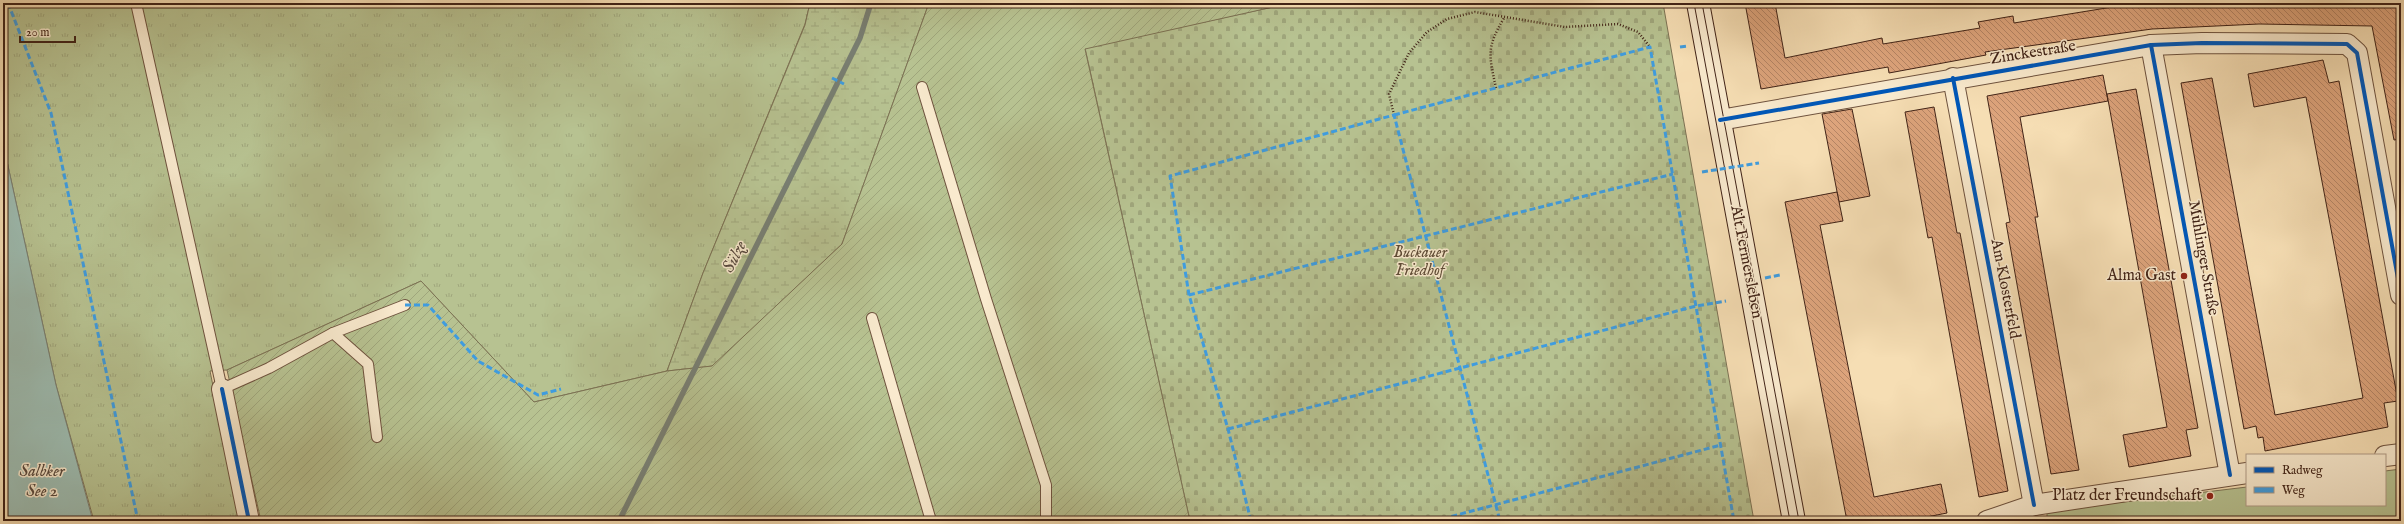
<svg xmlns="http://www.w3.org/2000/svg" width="2404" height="524" font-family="'IM FELL English',serif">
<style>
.grass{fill:url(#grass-tufts);stroke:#7c7254}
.wetland{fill:url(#wetland-marsh);stroke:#7c7254}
.cemetery{fill:url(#cemetery-stones);stroke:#7c7254}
.garden{fill:url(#garden-furrows);stroke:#7c7254}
.pitch{fill:#b7c291;stroke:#7c7254}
.water{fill:#9dbcb1;stroke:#787f73}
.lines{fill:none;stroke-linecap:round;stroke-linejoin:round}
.stream{stroke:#787f73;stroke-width:5.5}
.building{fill:url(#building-back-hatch);stroke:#412317}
.service-casing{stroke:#6e523e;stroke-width:12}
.minor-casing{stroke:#6e523e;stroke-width:22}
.secondary-casing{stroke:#412317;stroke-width:24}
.path{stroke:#412317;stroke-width:2.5;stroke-dasharray:1 2;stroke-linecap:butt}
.service{stroke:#f9eace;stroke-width:10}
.minor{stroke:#f9eace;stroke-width:20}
.secondary{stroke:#f9eace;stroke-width:22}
.tram{stroke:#412317;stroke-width:1}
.quiet{stroke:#3f9cdf;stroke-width:3;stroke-dasharray:6 3;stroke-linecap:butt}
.cycleway-casing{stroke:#f9eace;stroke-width:6}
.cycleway{stroke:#0057b8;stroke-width:4}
.poi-dot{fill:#8f2418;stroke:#f9eace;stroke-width:1.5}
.labels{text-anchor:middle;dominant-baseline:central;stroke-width:3;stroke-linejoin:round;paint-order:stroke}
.street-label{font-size:16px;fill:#412317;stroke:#f9eace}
.park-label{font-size:16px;font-style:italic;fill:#5e4b36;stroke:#f9eace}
.poi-label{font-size:16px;fill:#412317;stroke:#f9eace;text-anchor:end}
.water-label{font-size:17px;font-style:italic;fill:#58493e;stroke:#f9eace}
</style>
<defs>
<pattern id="grass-tufts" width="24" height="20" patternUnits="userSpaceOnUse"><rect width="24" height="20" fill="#b7c291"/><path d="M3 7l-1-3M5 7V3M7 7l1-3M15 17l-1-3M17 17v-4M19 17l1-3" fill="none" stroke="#9fa67c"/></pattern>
<pattern id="wetland-marsh" width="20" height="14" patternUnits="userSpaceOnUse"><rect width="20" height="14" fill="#b7c291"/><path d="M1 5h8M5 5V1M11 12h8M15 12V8" fill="none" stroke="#9fa67c"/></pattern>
<pattern id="cemetery-stones" width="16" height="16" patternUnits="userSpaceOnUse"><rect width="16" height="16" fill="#b7c291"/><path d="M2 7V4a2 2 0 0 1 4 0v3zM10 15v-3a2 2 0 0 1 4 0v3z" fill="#9fa67c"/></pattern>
<pattern id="garden-furrows" width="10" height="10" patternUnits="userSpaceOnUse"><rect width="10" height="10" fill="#b7c291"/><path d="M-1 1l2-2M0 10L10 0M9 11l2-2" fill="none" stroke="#9fa67c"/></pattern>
<pattern id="building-back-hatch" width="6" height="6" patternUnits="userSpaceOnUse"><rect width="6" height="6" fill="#dda47c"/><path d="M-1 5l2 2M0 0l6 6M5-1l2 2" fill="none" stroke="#b58565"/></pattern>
</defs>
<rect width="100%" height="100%" fill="#f6deb4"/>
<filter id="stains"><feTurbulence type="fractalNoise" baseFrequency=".005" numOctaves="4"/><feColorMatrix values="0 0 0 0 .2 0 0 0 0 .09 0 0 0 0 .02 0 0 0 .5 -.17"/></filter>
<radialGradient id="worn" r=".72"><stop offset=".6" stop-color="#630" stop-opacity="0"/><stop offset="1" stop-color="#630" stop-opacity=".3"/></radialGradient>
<path class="grass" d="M3,3H810L805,24L703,273L667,371L534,402L421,281L227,370L210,371L240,521H94L56,385L3,143Z"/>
<path class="wetland" d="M810,3H929L842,244L713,366L667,371L703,273L805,25Z"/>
<path class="cemetery" d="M1291,3H1663L1754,521H1190L1085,48Z"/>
<path class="garden" d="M929,3H1291L1085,49L1190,521H261L227,370L421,281L534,402L667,371L712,366L842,244Z"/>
<path class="pitch" d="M2401,469V521H2047V511L2247,487V505H2385V471Z"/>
<path class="water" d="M3,143L56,385L93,521H3Z"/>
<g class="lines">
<path class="stream" d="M619,521L860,38L871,3"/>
</g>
<g class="building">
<path d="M1745,3H1775L1785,58L1882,38L1883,44L1980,28L1978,22L2013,16L2014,23L2137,3H2374L2373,8L2399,3L2401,12V139L2394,140L2372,26L2259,24L2152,29L1985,52L1986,55L1889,73L1888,67L1761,89Z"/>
<path d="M2323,60L2329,83L2339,81L2398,401L2384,403L2388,427L2265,451L2263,437L2258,438L2256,426L2244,429L2181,83L2212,78L2275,415L2363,398L2306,97L2254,107L2248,74Z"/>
<path d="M2103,75L2108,101L2020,117L2038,217H2035L2079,470L2051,474L2006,223L2010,222L1987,96Z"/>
<path d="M2136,89L2198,428L2186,430L2191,456L2129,467L2123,435L2167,427L2107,94Z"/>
<path d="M1934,107L1957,233H1960L2008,491L1979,497L1932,237L1928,238L1905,112Z"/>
<path d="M1852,109L1870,196L1839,202L1822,114Z"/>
<path d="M1837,192L1843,221L1820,225L1874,497L1941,484L1947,513L1906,521H1847L1785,202Z"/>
</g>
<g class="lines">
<defs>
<g id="service">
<path d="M136,3L222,389L269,368L333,333L405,305"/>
<path d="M922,87L986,299L1046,485V521"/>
<path d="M872,318L931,521"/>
<path d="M333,333L368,364L377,437"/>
</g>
<g id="minor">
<path d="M2151,45L2230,475"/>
<path d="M1953,78L2034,505"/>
<path d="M1720,120L2151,45L2202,43L2347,44L2357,53L2401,295"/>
<path d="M222,389L249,521"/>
<path d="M2385,456L2401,454"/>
<path d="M1987,521L2034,505L2247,473"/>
</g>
<path id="secondary" d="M1698,3L1794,521"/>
</defs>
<use href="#service" class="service-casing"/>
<use href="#minor" class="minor-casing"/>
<use href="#secondary" class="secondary-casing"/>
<g class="path">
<path d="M1496,88C1489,55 1486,48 1504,18"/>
<path d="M1394,115L1389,94L1409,53L1427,32L1447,19L1475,12L1565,27L1618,24L1638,32L1650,47"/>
</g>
<use href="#service" class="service"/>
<use href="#minor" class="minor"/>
<use href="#secondary" class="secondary"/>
<g class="tram">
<path d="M1694,3L1790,521"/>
<path d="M1702,3L1799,521"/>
</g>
<g class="quiet">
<path d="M8,3L51,113L138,521"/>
<path d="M1680,47L1688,46"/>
<path d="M832,78L844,84"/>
<path d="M1394,115L1650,47L1734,521"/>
<path d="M1702,172L1759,163"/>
<path d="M1765,278L1780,275"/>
<path d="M1189,295L1673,174"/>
<path d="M405,305H428L478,361L538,395L561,389"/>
<path d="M1228,429L1696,306L1726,301"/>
<path d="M1251,521L1228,429L1189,295L1170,176L1394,115L1500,521"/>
<path d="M1434,521L1721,445"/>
</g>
<defs>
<g id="cycleway">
<path d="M2151,45L2230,475"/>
<path d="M1953,78L2034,505"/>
<path d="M1720,120L2151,45L2202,43L2347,44L2357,53L2401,295"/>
<path d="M222,389L249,521"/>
</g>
</defs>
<use href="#cycleway" class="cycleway-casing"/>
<use href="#cycleway" class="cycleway"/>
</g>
<g class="poi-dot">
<circle cx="2184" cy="276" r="4"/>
<circle cx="2210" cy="496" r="4"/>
</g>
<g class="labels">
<g class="street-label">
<text transform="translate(2033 53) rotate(-9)">Zinckestraße</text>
<text transform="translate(2203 258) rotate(80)">Mühlinger Straße</text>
<text transform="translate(1746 262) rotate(79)">Alt Fermersleben</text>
<text transform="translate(2005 289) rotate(79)">Am Klosterfeld</text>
</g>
<g class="park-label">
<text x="1420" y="253">Buckauer<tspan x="1420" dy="18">Friedhof</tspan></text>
</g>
<g class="poi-label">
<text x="2176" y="276">Alma Gast</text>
<text x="2202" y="496">Platz der Freundschaft</text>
</g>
<g class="water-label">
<text transform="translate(735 257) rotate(-63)">Sülze</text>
<text x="42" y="471">Salbker<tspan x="42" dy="20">See 2</tspan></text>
</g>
</g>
<rect width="2404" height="524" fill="none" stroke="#f6deb4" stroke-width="16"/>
<rect x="4" y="4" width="2396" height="516" fill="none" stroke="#412317" stroke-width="2"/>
<rect x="8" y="8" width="2388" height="508" fill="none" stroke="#412317"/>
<rect x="2246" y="454" width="140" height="52" fill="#f9eace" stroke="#af9a85"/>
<rect x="2254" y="467" width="20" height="6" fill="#0057b8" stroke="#af9a85"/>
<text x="2282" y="474" font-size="12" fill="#412317">Radweg</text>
<rect x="2254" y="487" width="20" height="6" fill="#3f9cdf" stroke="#af9a85"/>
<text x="2282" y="494" font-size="12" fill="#412317">Weg</text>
<path d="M20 36v6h55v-6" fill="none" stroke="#412317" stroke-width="2"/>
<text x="26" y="36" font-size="12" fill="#412317" stroke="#f9eace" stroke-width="3" paint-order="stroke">20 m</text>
<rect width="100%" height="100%" filter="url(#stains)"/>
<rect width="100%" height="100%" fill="url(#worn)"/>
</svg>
